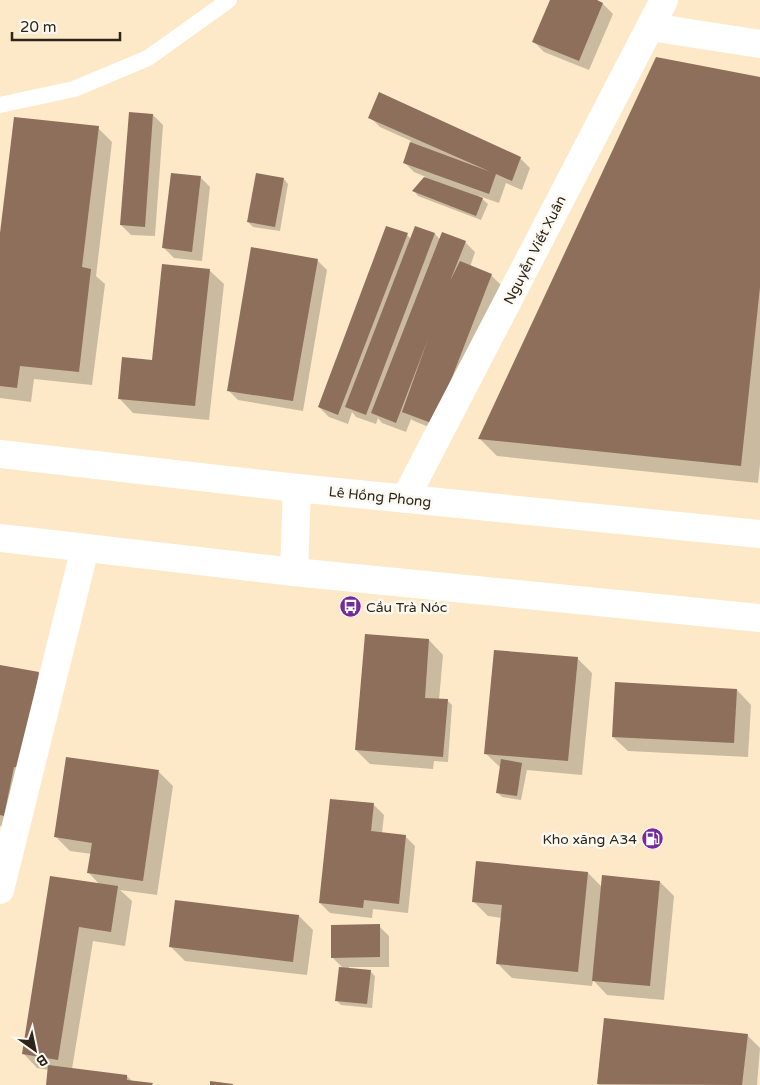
<svg xmlns="http://www.w3.org/2000/svg" width="760" height="1085" font-family="'Varela Round',sans-serif">
<style>
.shadow{fill:#0003}
.building{fill:#8d6f5b}
.lines{fill:none;stroke-linecap:round;stroke-linejoin:round}
.service{stroke:#fff;stroke-width:16}
.minor{stroke:#fff;stroke-width:28}
.tertiary{stroke:#fff;stroke-width:28}
.trunk{stroke:#fff;stroke-width:28}
.labels{text-anchor:middle;dominant-baseline:central;stroke-width:5;stroke-linejoin:round;paint-order:stroke}
.street-label{font-size:14px;fill:#2c2518;stroke:#fcf8f2}
.poi-label{font-size:14px;fill:#2c2518;stroke:#fcf8f2;text-anchor:start}
</style>
<rect width="100%" height="100%" fill="#fde9c8"/>
<g class="shadow">
<path d="M551,0H594L603,4L613,14L589,70L544,52L534,42Z"/>
<path d="M760,79V464L758,483L497,456L480,439Z"/>
<path d="M153,115L163,125L155,236L131,235L121,225Z"/>
<path d="M370,117L520,158L530,168L522,190L506,183L499,203L479,196L488,204L481,220L418,196L414,191L426,177L414,172L404,162L411,141L380,127Z"/>
<path d="M98,128L112,142L96,276L105,284L92,385L34,379L31,402L0,398V244Z"/>
<path d="M200,177L210,187L202,261L174,258L164,248Z"/>
<path d="M284,179L288,184L280,231L253,227L248,222Z"/>
<path d="M415,228L435,234L440,239L465,242L475,252L470,267L491,275L501,285L444,433L414,421L411,419L406,432L382,423L378,418L376,424L356,417L352,412L348,424L329,417L319,407L407,235L411,239Z"/>
<path d="M317,260L327,270L303,411L238,400L228,390Z"/>
<path d="M209,270L224,284L209,420L133,413L119,398L153,361Z"/>
<path d="M366,635L429,640L443,655L439,700H447L452,705L448,762L434,761L433,769L370,764L356,750Z"/>
<path d="M577,658L592,673L582,775L527,770L521,800L502,797L497,792L501,768L485,753Z"/>
<path d="M0,667L39,673L53,688L18,829L0,826Z"/>
<path d="M737,690L751,705L748,757L628,751L613,737Z"/>
<path d="M159,772L173,786L157,895L120,890L132,901L125,946L93,941L72,1069L127,1076L133,1082L153,1085H47L49,1070L37,1068L23,1053L51,877L100,885L89,873L92,854L70,851L56,837Z"/>
<path d="M374,805L384,815L382,833L405,836L415,846L408,913L373,909L372,918L330,913L320,903Z"/>
<path d="M588,873L602,887L660,882L674,896L664,1000L607,995L593,980L592,986L512,978L498,964L502,918L488,916L474,902Z"/>
<path d="M299,916L313,930L307,975L185,961L171,947Z"/>
<path d="M379,926L389,936V967H349V969L370,971L375,976L372,1008L341,1005L336,1000L343,968L332,957Z"/>
<path d="M747,1035L760,1048L757,1085H599L598,1084Z"/>
</g>
<g class="building">
<path d="M550,0H597L603,3L579,61L532,42Z"/>
<path d="M656,57L760,77V287L741,466L478,439Z"/>
<path d="M379,92L521,157L512,181L496,174L489,194L403,163L410,142L491,172L368,118Z"/>
<path d="M129,112L153,114L145,227L120,225Z"/>
<path d="M14,117L99,126L82,267L91,269L79,372L20,366L17,388L0,386V233Z"/>
<path d="M171,173L201,176L192,252L162,248Z"/>
<path d="M256,173L284,178L275,227L247,222Z"/>
<path d="M424,177L483,198L476,216L412,191Z"/>
<path d="M386,226L408,233L338,415L318,407Z"/>
<path d="M415,226L435,233L366,415L345,407Z"/>
<path d="M442,232L466,241L450,281L460,261L492,274L434,424L402,412L428,339L396,423L371,413Z"/>
<path d="M251,247L318,259L293,401L227,391Z"/>
<path d="M162,264L210,269L195,406L118,399L122,357L152,360Z"/>
<path d="M365,634L429,639L425,698L448,699L443,757L355,750Z"/>
<path d="M494,650L578,657L568,761L484,754Z"/>
<path d="M0,665L39,672L21,768L14,767L4,816L0,815Z"/>
<path d="M615,682L737,689L734,743L612,737Z"/>
<path d="M66,757L159,770L143,881L87,873L92,843L54,837Z"/>
<path d="M501,759L522,763L517,796L496,793Z"/>
<path d="M330,799L374,803L371,831L406,835L399,904L364,900L363,908L319,903Z"/>
<path d="M476,861L588,872L578,972L496,964L502,905L472,902Z"/>
<path d="M602,875L660,881L650,986L592,981Z"/>
<path d="M50,876L118,886L111,932L79,927L58,1060L22,1054Z"/>
<path d="M175,900L299,915L293,962L169,947Z"/>
<path d="M380,924V957L331,958V925Z"/>
<path d="M339,967L371,970L367,1004L335,1001Z"/>
<path d="M604,1018L748,1034L742,1085L597,1084Z"/>
<path d="M48,1065L127,1075V1080L153,1083L152,1085H46Z"/>
<path d="M210,1081L233,1084V1085H210Z"/>
</g>
<g class="lines">
<path class="service" d="M0,105L74,89L148,58L229,0"/>
<g class="minor">
<path d="M650,27L760,44"/>
<path d="M0,890L85,548"/>
</g>
<path class="tertiary" d="M405,499L664,0"/>
<g class="trunk">
<path d="M0,454L297,488L760,534"/>
<path d="M0,538L294,572L760,618"/>
<path d="M294,572L297,488"/>
</g>
</g>
<defs>
<symbol id="bus-disc" viewBox="-11 -11 22 22"><circle r="9.5" fill="#752a9c" stroke="#fcf8f2"/><path d="M-5-6H5V4H4V6H2V4H-2V6H-4V4H-5ZM-3.5-4V0h7V-4ZM-3.5 1.2v1.5H-2V1.2ZM2 1.2v1.5H3.5V1.2Z" fill="#fff"/></symbol>
<symbol id="fuel-disc" viewBox="-11 -11 22 22"><circle r="9.5" fill="#752a9c" stroke="#fcf8f2"/><path d="M-5.5-6h7V0h2V4h1.3V-2.5L3-4.5l.8-.8L6-3V5H2.5V1h-1V6h-7ZM-4.2-4.7v3.2H.2V-4.7Z" fill="#fff"/></symbol>
</defs>
<g fill-rule="evenodd">
<use href="#bus-disc" x="338" y="594" width="25" height="25"/>
<use href="#fuel-disc" x="640" y="826" width="25" height="25"/>
</g>
<g class="labels">
<g class="street-label">
<text transform="translate(535 250) rotate(-63)">Nguyễn Viết Xuân</text>
<text transform="translate(380 497) rotate(6)">Lê Hồng Phong</text>
</g>
<g class="poi-label">
<text x="366" y="607">Cầu Trà Nóc</text>
<text x="637" y="839" text-anchor="end">Kho xăng A34</text>
</g>
</g>
<g transform="translate(35 1050) rotate(147)" stroke="#fcf8f2" stroke-width="4" paint-order="stroke">
<path d="M0-4L9 19L0 12L-9 19Z" fill="#2c2518"/>
<text y="-8" font-size="14" font-weight="bold" text-anchor="middle" fill="#2c2518">B</text>
</g>
<path d="M12 32v8h108v-8" fill="none" stroke="#2c2518" stroke-width="2.5"/>
<text x="20" y="32" font-size="15" fill="#2c2518" stroke="#fcf8f2" stroke-width="4" paint-order="stroke">20 m</text>
</svg>
